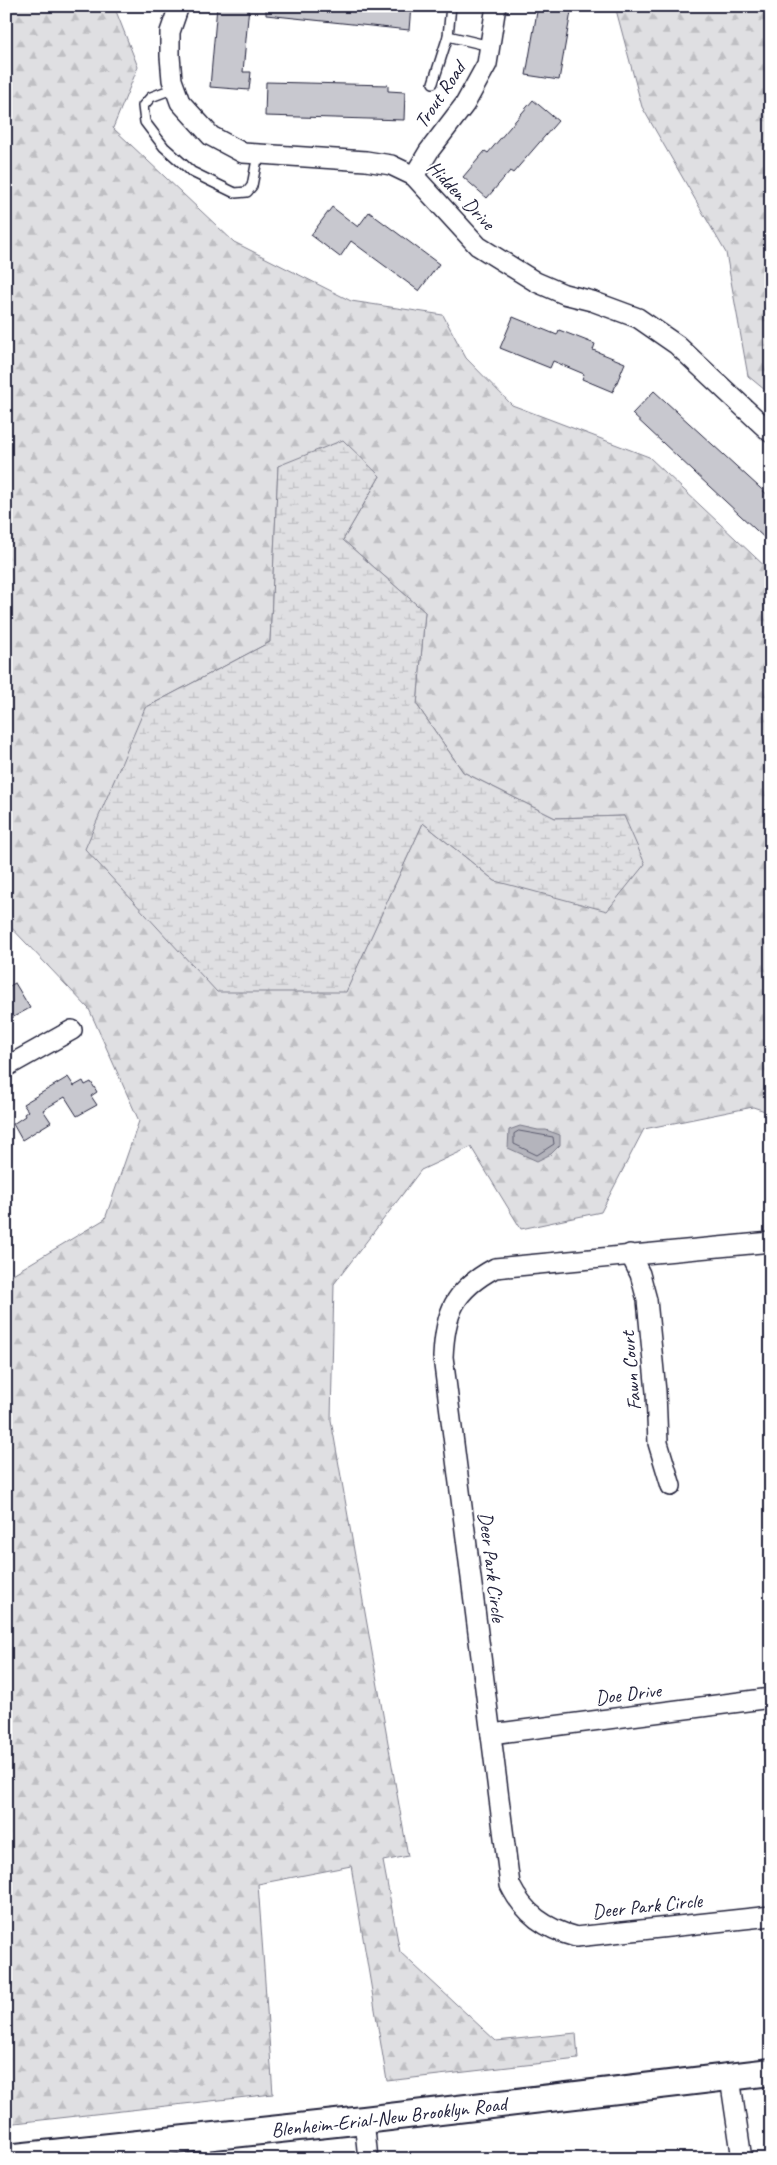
<svg xmlns="http://www.w3.org/2000/svg" width="777" height="2165" font-family="Caveat,sans-serif">
<style>
.forest{fill:url(#forest-firs);stroke:#80808e;fill-rule:evenodd}
.wetland{fill:url(#wetland-marsh);stroke:#80808e}
.water{fill:#b4b4bc;stroke:#7a7a88}
.lines{fill:none;stroke-linecap:round;stroke-linejoin:round}
.shore{stroke:#5c5c6f;stroke-width:1}
.building{fill:#c8c8cf;stroke:#22223b}
.lane-casing{stroke:#22223b;stroke-width:12}
.street-casing{stroke:#22223b;stroke-width:22}
.secondary-casing{stroke:#22223b;stroke-width:30}
.lane{stroke:#fff;stroke-width:9}
.street{stroke:#fff;stroke-width:19}
.secondary{stroke:#fff;stroke-width:26}
.labels{text-anchor:middle;dominant-baseline:central;stroke-width:4;stroke-linejoin:round;paint-order:stroke}
.street-label{font-size:20px;fill:#22223b;stroke:#fff}
</style>
<defs>
<pattern id="forest-firs" width="22" height="20" patternUnits="userSpaceOnUse" patternTransform="scale(1.25)"><rect width="22" height="20" fill="#dfdfe2"/><path d="M5 1l3.5 6h-7zM16 11l3.5 6h-7z" fill="#bfbfc3"/></pattern>
<pattern id="wetland-marsh" width="20" height="14" patternUnits="userSpaceOnUse" patternTransform="scale(1.25)"><rect width="20" height="14" fill="#dfdfe2"/><path d="M1 5h8M5 5V1M11 12h8M15 12V8" fill="none" stroke="#bfbfc3"/></pattern>
</defs>
<rect width="100%" height="100%" fill="#fff"/>
<filter id="ink" filterUnits="userSpaceOnUse"><feTurbulence type="fractalNoise" baseFrequency=".02" numOctaves="2"/><feDisplacementMap in="SourceGraphic" scale="10" xChannelSelector="R" yChannelSelector="G"/><feConvolveMatrix kernelMatrix="1 2 1 2 8 2 1 2 1" color-interpolation-filters="sRGB"/></filter>
<g filter="url(#ink)">
<g class="forest">
<path d="M6,6H114L138,67L113,128L234,242L351,301L443,315L466,358L512,405L649,457L771,572V1113L753,1107L644,1129L601,1212L521,1229L471,1147L421,1170L334,1284L331,1420L408,1856L383,1861L400,1952L496,2041L576,2033L578,2059L387,2081L351,1866L258,1884L273,2094L6,2124V1278L105,1219L139,1121L89,1009L6,922ZM278,466L380,476L343,540L425,612L417,705L463,772L555,818L624,816L495,881L423,823L346,991L145,708L270,642Z"/>
<path d="M615,6H771V395L748,376L726,253L642,107Z"/>
</g>
<path class="wetland" d="M343,440L380,476L343,540L425,612L417,705L463,772L555,818L624,816L645,864L607,911L495,881L423,823L346,992H217L85,849L145,708L270,642L278,466Z"/>
<path class="water" d="M520,1126L538,1130H546L560,1135V1145L551,1154L537,1161L508,1148L509,1130Z"/>
<g class="lines">
<path class="shore" d="M519,1131L553,1137L554,1144L537,1155L514,1144V1134Z"/>
</g>
<g class="building">
<path d="M217,6H249L243,72H251L249,90L210,87Z"/>
<path d="M266,6H411L409,30L266,15Z"/>
<path d="M538,6H572L559,80L526,75Z"/>
<path d="M266,82L388,85V91L405,92L404,120L265,116Z"/>
<path d="M533,100L558,121L513,173L510,171L487,198L463,177L485,151L488,153Z"/>
<path d="M332,207L358,227L369,212L439,264L419,291L351,241L340,257L311,235Z"/>
<path d="M513,317L557,335L559,330L595,344L593,350L625,363L613,392L582,379L584,374L553,361L550,368L500,348Z"/>
<path d="M654,391L771,498V544L632,414Z"/>
<path d="M15,983L30,1008L6,1021V988Z"/>
<path d="M68,1077L74,1086L83,1081L85,1085L91,1082L97,1092L91,1096L97,1105L77,1116L65,1097L43,1110L51,1122L22,1140L13,1124L25,1116L24,1114L28,1111L23,1104Z"/>
</g>
<g class="lines">
<defs>
<g id="lane">
<path d="M448,36L490,46"/>
<path d="M433,83L448,36L451,6"/>
<path d="M175,88L151,97L143,106L145,122L164,147L192,172L235,193L247,192L252,186L258,154"/>
<path d="M203,2139L207,2159"/>
</g>
<g id="street">
<path d="M179,6L170,32V56L172,80L180,102L211,136L243,153L366,161L391,165L414,176L478,246L536,282L564,294L592,301L638,318L677,345L771,433"/>
<path d="M414,176L429,151L465,104L487,64L496,6"/>
<path d="M6,1067L72,1030"/>
<path d="M771,1242L495,1268C454,1290 445,1312 443,1357L510,1885C524,1914 546,1929 576,1937L771,1916"/>
<path d="M630,1254L640,1274L647,1300L656,1392L658,1443L671,1486"/>
<path d="M491,1734L771,1698"/>
<path d="M730,2078L742,2159"/>
<path d="M364,2120L368,2159"/>
</g>
<g id="secondary">
<path id="s1" d="M6,2158L364,2120L771,2072"/>
</g>
</defs>
<use href="#lane" class="lane-casing"/>
<use href="#street" class="street-casing"/>
<use href="#secondary" class="secondary-casing"/>
<use href="#lane" class="lane"/>
<use href="#street" class="street"/>
<use href="#secondary" class="secondary"/>
</g>
</g>
<g class="labels">
<g class="street-label">
<text transform="translate(440 95) rotate(-56)">Trout Road</text>
<text transform="translate(461 195) rotate(46)">Hidden Drive</text>
<text transform="translate(631 1371) rotate(-95)">Fawn Court</text>
<text transform="translate(492 1567) rotate(83)">Deer Park Circle</text>
<text transform="translate(628 1694) rotate(-7)">Doe Drive</text>
<text transform="translate(647 1906) rotate(-6)">Deer Park Circle</text>
<text stroke="none"><textPath href="#s1" startOffset="385">Blenheim-Erial-New Brooklyn Road</textPath></text>
</g>
</g>
<rect width="777" height="2165" fill="none" stroke="#fff" stroke-width="25"/>
<rect x="12" y="12" width="752" height="2140" fill="none" stroke="#22223b" stroke-width="2" filter="url(#ink)"/>
</svg>
